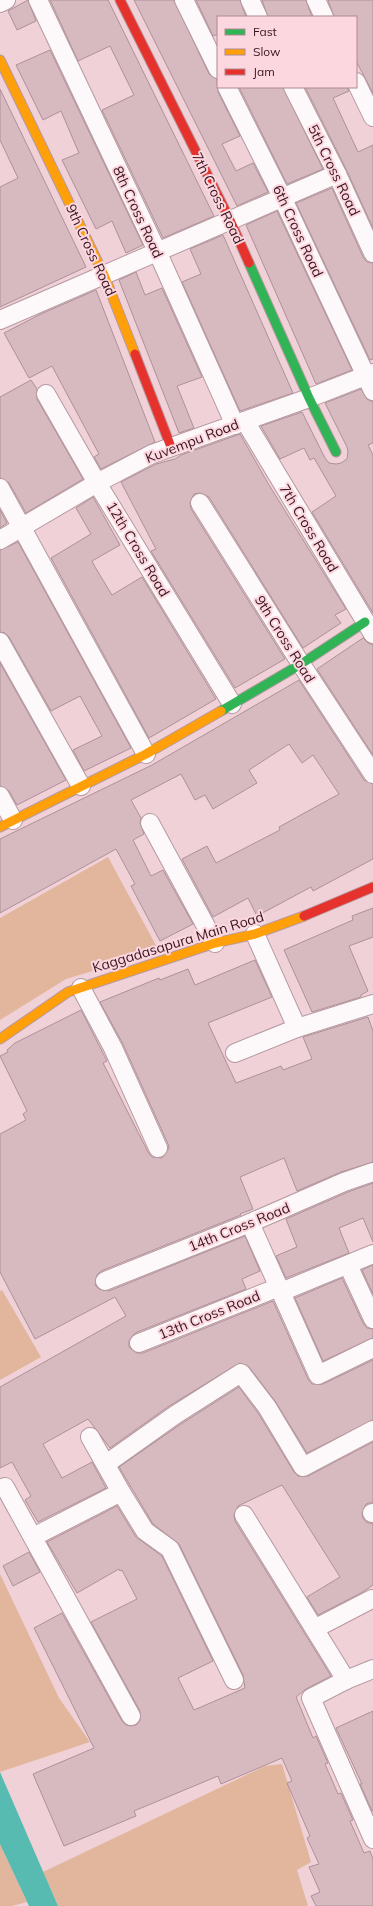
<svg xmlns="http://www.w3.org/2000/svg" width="373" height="1906" font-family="Mulish,sans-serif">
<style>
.green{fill:#e1b69d}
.water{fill:#57bbb1}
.building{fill:#d7b9c0;stroke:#ae9198}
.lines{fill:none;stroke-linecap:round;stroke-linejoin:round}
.street-casing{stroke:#b699a1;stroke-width:20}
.fast-casing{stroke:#b699a1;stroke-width:11}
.slow-casing{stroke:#b699a1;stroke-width:11}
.jam-casing{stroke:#b699a1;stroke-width:11}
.street{stroke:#fdf8f9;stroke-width:18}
.fast{stroke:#30b455;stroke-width:9}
.slow{stroke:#ff9f0a;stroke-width:9}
.jam{stroke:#e5322d;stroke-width:9}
.labels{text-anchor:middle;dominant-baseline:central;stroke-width:4;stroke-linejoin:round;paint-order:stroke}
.street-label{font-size:14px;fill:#37151f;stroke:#fdd7df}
</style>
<rect width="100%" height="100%" fill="#efd1d7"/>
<g class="green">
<path d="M108,857L159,951L66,979L0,1020V918Z"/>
<path d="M2,1290L41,1357L0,1380V1291Z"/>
<path d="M0,1574L59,1698L90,1742L0,1772Z"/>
<path d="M282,1764L311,1862L297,1870L308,1906H58L43,1872L265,1766Z"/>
<path d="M0,1844L27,1902L12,1906H0Z"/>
</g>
<path class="water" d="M0,1772L58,1906H29L0,1844Z"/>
<g class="building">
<path d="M28,0L36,21L17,30L8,11Z"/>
<path d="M50,0H108L214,216L163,238L102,110L134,95L110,46L78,61Z"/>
<path d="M134,0H174L209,74L217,79L218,92L240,136L222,144L236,171L253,163L268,192L237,206Z"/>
<path d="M196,0H240L246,17H218V34L213,36Z"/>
<path d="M262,0H306L312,17H268Z"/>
<path d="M328,0H373V93L356,61V17H334Z"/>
<path d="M50,50L143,245L126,253L112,221L96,229L62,160L79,153L61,111L43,120L16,65Z"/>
<path d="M239,87H283L323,169L287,184Z"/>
<path d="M305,87H347L349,91L333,98L358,152L373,145V228L346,169Z"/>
<path d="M0,89L86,267L0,307V187L18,178L0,140Z"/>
<path d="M332,188L363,257L367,262L373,263V359L370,360L296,203Z"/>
<path d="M277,211L352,370L316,384L246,225Z"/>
<path d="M223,235L293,393L240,411L182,282L201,274L190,249Z"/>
<path d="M136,272L145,295L162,288L202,377L177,386L194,428L179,433L119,280Z"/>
<path d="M96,290L155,442L101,469L94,457L99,454L52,366L29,378L4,333L41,314Z"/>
<path d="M31,380L37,389V399L83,479L26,513L9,483L0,478V397Z"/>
<path d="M361,389L367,399L373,402V443L368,445L373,455V613L312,512L336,496L314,458L310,460L304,448L280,459L261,426L302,412L325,458L329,463L336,464L341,463L347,459L348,452L347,447L325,403Z"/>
<path d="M240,434L269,485L346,609L335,615L341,623L303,648L209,497L200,493L194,494L190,503L191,509L285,659L235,688L151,551L156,549L121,482L156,464L175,459L181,455Z"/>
<path d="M93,497L120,545L92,561L95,567L112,595L142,577L216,699L149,738L51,558L91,534L76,508Z"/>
<path d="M0,510L7,523L0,528Z"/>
<path d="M18,542L131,748L84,771L73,750L102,736L80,696L51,711L9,637L5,633L0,632V550Z"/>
<path d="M363,638L368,643L373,645V755L317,669Z"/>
<path d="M0,663L66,780L17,805L9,791L0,786Z"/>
<path d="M299,680L364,780L373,784V859L313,891L311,887L257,916L248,898L213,917L182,859L207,846L216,863L280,830L279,827L339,794L313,755L302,763L289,744L249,770L257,783L213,809L205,795L195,800L181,774L131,800L141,818L140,823L144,834L133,840L151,876L163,870L193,924L160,941L131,886L135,884L116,849L0,913V839L152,765Z"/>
<path d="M373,908V937L349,946L368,991L361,995V997L312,1012L284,950L353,920L352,916Z"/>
<path d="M255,960L272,997L208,1023L236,1083L281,1066L283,1070L312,1059L303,1037L368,1017L373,1031V1162L341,1172L297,1191L284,1158L240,1177L253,1209L240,1214L241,1215L101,1271L97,1275L95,1285L99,1289L109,1291L245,1236L260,1271L242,1279L246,1289L135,1333L129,1341V1347L137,1353H143L273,1301L308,1379L312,1384H323L373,1360V1420L307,1453L275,1401L249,1367L240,1363L169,1406L110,1448L88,1419L43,1444L62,1478L92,1462L106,1488L38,1522L25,1500L31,1496L12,1462L0,1468V1387L126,1316L115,1297L35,1339L0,1272V1134L26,1120L23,1114L27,1111L0,1056L8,1052L7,1050L15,1043L81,1010L107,1061L103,1063L148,1152L152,1157L162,1158L169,1148L168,1144L123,1044L100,1002L159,978L160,980L188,969L195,985Z"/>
<path d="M373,1183V1242L363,1218L339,1228L349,1253L286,1278L276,1256L297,1247L286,1219L348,1192Z"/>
<path d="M373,1265V1294L362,1270Z"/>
<path d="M342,1278L363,1323L367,1328L373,1329V1338L323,1361L295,1298Z"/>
<path d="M239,1387L258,1413L294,1472L298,1476H308L373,1442V1502L366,1504L362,1513L363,1518L366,1522L373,1524V1585L361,1593L318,1615L307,1597L340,1577L282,1485L238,1506L234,1515L235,1521L331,1676L306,1689L296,1697L313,1738L316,1736L328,1763L325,1764L338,1794L341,1793L353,1820L350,1821L364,1853L370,1851L373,1859V1906H316L311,1896L320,1892L309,1867L319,1864L307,1838L310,1836L287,1783L292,1781L282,1758L221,1784L218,1776L134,1811L136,1816L64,1846L33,1774L94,1748L34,1628L62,1613L122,1721L126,1725L131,1726L136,1725L140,1721V1711L91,1622L137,1599L122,1570L120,1571L119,1569L77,1593L47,1542L117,1506L136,1537L162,1556L213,1661L178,1678L194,1710L245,1688L243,1675L179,1544L153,1524L119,1467L181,1424Z"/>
<path d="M29,1552L40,1572L13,1586L3,1566Z"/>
<path d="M373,1711V1811H372L360,1784H362L336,1728Z"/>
</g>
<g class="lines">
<defs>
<g id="street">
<path d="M38,0L157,251L235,425"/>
<path d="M184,0L218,69"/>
<path d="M250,0L258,17"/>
<path d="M316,0L324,17"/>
<path d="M0,3L6,0"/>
<path d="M356,82L373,117"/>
<path d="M227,87L282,197L373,391"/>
<path d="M293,87L337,174L373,253"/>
<path d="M0,320L337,174"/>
<path d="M46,394L97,483L232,704"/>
<path d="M245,421L373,634"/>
<path d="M0,488L146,754"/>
<path d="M200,503L301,664L373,774"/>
<path d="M0,540L97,483L152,454L309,398L373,373"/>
<path d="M0,642L81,786"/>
<path d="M0,796L13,820"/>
<path d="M150,823L215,943"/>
<path d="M255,934L297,1028"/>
<path d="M81,988L113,1048L158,1148"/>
<path d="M235,1053L297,1028L373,1004"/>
<path d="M250,1223L318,1375L373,1348"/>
<path d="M348,1265L373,1319"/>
<path d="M105,1281L250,1223L344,1182L373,1172"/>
<path d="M281,1292L373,1254"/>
<path d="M139,1343L279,1287"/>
<path d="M106,1464L175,1415L241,1373L267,1407L303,1467L373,1430"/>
<path d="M5,1487L131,1716"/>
<path d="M121,1492L145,1531L170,1549L234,1680"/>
<path d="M372,1513H373"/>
<path d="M244,1515L346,1680"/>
<path d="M33,1537L121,1492L90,1437"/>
<path d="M316,1628L372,1599"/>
<path d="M373,1669L346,1680L311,1698L373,1839"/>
</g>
<g id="fast">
<path d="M249,263L309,398L336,452"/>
<path d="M221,711L301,664L365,622"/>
</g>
<g id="slow">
<path d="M0,60L104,275L135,354"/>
<path d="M0,827L146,754L221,711"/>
<path d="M0,1039L68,992L215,943L255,934L304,916"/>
</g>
<g id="jam">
<path d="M120,0L230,220L249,263"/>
<path d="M135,354L171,447"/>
<path d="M304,916L373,887"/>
</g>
</defs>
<use href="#street" class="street-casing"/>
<use href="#fast" class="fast-casing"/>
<use href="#slow" class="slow-casing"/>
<use href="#jam" class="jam-casing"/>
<use href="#street" class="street"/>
<use href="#fast" class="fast"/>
<use href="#slow" class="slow"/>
<use href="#jam" class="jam"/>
</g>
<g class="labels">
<g class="street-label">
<text transform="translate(334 170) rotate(64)">5th Cross Road</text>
<text transform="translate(218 198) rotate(64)">7th Cross Road</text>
<text transform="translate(138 212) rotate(65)">8th Cross Road</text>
<text transform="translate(298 231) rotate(65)">6th Cross Road</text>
<text transform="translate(91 250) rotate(65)">9th Cross Road</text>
<text transform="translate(192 441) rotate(-21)">Kuvempu Road</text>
<text transform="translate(309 528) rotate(59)">7th Cross Road</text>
<text transform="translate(138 549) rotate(59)">12th Cross Road</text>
<text transform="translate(285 639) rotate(58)">9th Cross Road</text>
<text transform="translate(178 942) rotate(-17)">Kaggadasapura Main Road</text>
<text transform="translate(239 1227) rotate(-22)">14th Cross Road</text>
<text transform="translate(209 1315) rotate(-22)">13th Cross Road</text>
</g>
</g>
<rect x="217" y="16" width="140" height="72" fill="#fdd7df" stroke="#ae8992"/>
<rect x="225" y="29" width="20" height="6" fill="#30b455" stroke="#ae8992"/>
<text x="253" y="36" font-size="12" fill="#37151f">Fast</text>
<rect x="225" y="49" width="20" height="6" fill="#ff9f0a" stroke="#ae8992"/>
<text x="253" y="56" font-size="12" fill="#37151f">Slow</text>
<rect x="225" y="69" width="20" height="6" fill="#e5322d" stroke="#ae8992"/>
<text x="253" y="76" font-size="12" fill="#37151f">Jam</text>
</svg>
